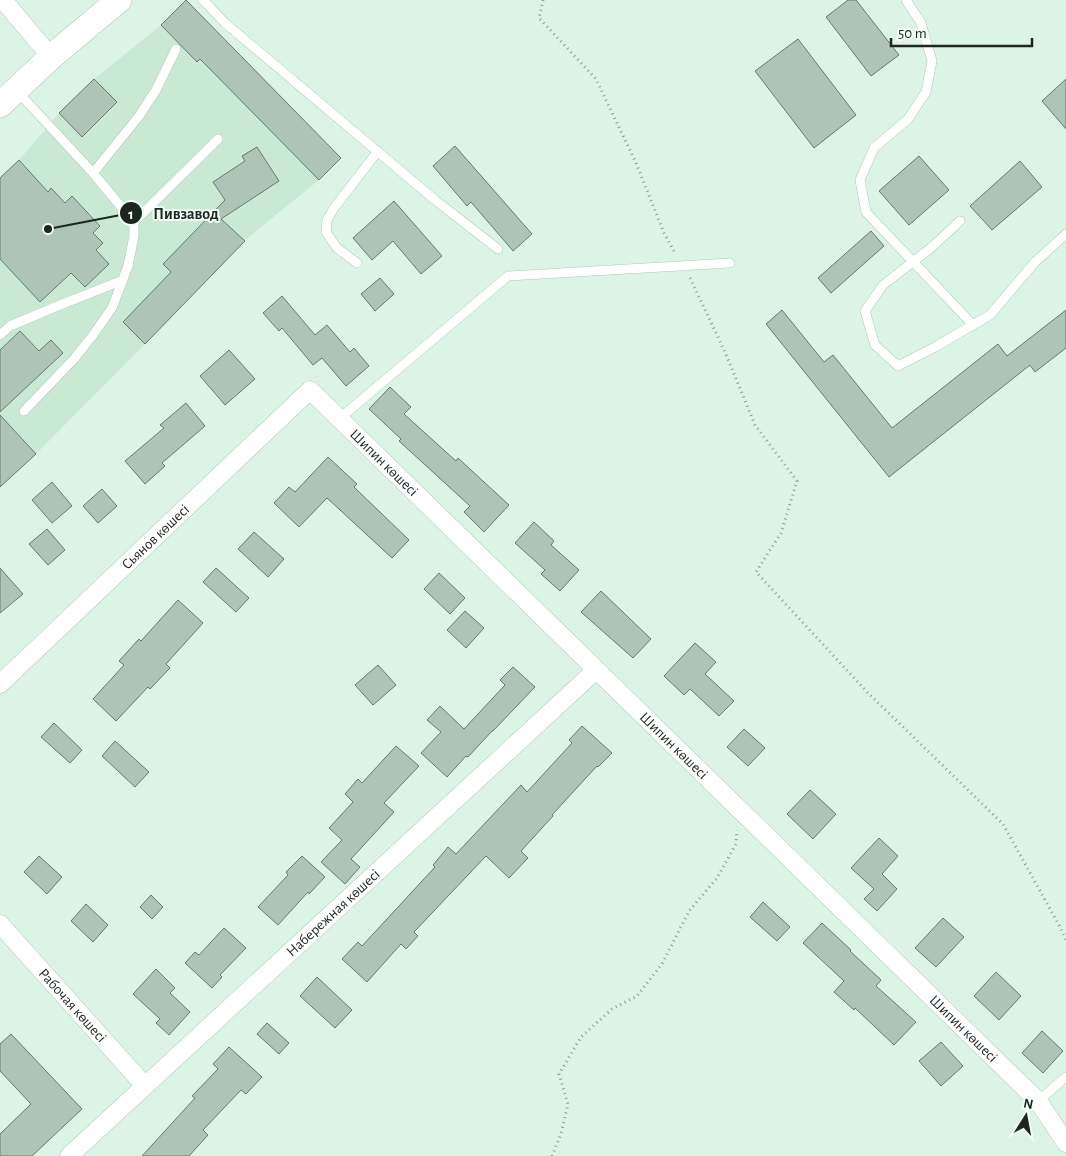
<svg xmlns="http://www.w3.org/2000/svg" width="1066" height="1156" font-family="'Alegreya Sans',sans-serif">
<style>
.built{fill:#cae9d5}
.building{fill:#adc4b6;stroke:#667b6f}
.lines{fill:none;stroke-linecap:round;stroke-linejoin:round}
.service-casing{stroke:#b1c8ba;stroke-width:10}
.minor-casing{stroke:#b1c8ba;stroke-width:19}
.secondary-casing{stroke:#b1c8ba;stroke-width:26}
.path{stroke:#8c9d92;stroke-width:3;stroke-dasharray:1 4;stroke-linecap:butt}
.service{stroke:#fff;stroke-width:9}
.minor{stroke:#fff;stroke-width:18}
.secondary{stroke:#fff;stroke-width:25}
.labels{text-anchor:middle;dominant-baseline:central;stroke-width:4;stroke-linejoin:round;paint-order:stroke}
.street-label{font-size:15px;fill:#1e2621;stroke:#f0fef5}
.leader{fill:none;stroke:#1e2621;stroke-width:2}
.callout-dot{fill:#1e2621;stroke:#f0fef5;stroke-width:2}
.mark-label{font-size:15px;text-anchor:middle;font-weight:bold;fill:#fff}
.callout-label{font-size:16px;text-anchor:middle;font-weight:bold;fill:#1e2621;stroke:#f0fef5;stroke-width:4;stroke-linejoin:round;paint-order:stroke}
</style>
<rect width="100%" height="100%" fill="#dcf4e5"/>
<path class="built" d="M186,0L341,158L319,180L244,241L145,344L36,454L0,487V178L19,160L59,113L94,79L161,25Z"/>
<g class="building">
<path d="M186,0L341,158L319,180L200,59L197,62L161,25Z"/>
<path d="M848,0H856L899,55L871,76L826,17Z"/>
<path d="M798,39L856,115L814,148L755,71Z"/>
<path d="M94,79L117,102L82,137L59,113Z"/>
<path d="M1066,79V129L1042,101Z"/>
<path d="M455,146L532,234L513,251L471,202L467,206L433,166Z"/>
<path d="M257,147L279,181L221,219L245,241L145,344L123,322L171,272L163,264L225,200L213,182L245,161L242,156Z"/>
<path d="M919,156L949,190L909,225L879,191Z"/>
<path d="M19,160L48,192L51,188L65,203L72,196L100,226L93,233L103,243L96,250L109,264L85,287L71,273L40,302L0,259V178Z"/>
<path d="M1020,161L1042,187L992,230L970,206Z"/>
<path d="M394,201L442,256L421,274L393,241L372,260L353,238Z"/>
<path d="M871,231L884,246L831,293L818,278Z"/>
<path d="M380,278L394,294L375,311L361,294Z"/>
<path d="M282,296L315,335L327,325L350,352L354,348L369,366L346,386L322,358L313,365L282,328L279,331L263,313Z"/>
<path d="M782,310L824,362L833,355L892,428L998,344L1007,356L1066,310V348L1035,372L1030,365L889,477L766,324Z"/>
<path d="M20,331L39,351L51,340L63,353L0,412V350Z"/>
<path d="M229,350L255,379L225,405L200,376Z"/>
<path d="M390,387L411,407L404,414L456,461L458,458L509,505L484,532L464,512L470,506L399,441L401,439L369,409Z"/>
<path d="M186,403L205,426L162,463L165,466L145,484L125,461L164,428L160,425Z"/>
<path d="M0,415L36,454L0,487Z"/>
<path d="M328,457L357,484L354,487L409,540L392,558L327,498L299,527L274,503L289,487L295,492Z"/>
<path d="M52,482L72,506L52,523L32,500Z"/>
<path d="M102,489L117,506L98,523L83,506Z"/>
<path d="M534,522L554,541L551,545L579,570L560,591L541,574L545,570L515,543Z"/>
<path d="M47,529L65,550L48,565L29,544Z"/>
<path d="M254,532L284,559L268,577L238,549Z"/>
<path d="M0,568L23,594L0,613Z"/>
<path d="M216,568L249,598L236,612L203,582Z"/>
<path d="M439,573L465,598L450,614L424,589Z"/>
<path d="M601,591L651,639L633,658L581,612Z"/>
<path d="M178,600L203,623L166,664L170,668L150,689L148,687L116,721L93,699L124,665L119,661L139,639L141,641Z"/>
<path d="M465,611L484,628L466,648L447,630Z"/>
<path d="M695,643L716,662L705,674L734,701L719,716L690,689L684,695L664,676Z"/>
<path d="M378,665L396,685L373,705L355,685Z"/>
<path d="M513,667L535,687L493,731H492L468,757L466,756L447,777L421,753L441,732L427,720L440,706L464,729L505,685L500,680Z"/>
<path d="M54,723L82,750L70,763L41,737Z"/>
<path d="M582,726L612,753L598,767L597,766L552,815L553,816L521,851L528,858L509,878L486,856L414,932L418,936L406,949L401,944L367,982L342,959L358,942L362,946L435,867L433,865L448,847L456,854L521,785L527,792L572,743L569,740Z"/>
<path d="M744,729L765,748L748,766L727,747Z"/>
<path d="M115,741L149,772L135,787L102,756Z"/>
<path d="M396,746L419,766L384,803L394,812L351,859L360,867L345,884L321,862L342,840L329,828L353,802L345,794L358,779L362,783Z"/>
<path d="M810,790L836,814L813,839L787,814Z"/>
<path d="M879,838L898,856L882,874L897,889L877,911L864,899L874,889L851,868Z"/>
<path d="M39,856L62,877L47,894L24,872Z"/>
<path d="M302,856L325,877L309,894L308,892L278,925L258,907L288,875L286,872Z"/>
<path d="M151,895L163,907L152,919L140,907Z"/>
<path d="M763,902L790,927L777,941L750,917Z"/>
<path d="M86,904L108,925L93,942L71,921Z"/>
<path d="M943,918L964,937L936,967L915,948Z"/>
<path d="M822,923L851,950L850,951L881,980L876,986L916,1022L894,1045L855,1008L854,1010L834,992L844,981L803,943Z"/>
<path d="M224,928L246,948L220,975L222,977L212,988L185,963L195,952L199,955Z"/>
<path d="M156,969L175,988L170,993L190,1012L169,1035L156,1023L160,1019L133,994Z"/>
<path d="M996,972L1021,996L999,1020L974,996Z"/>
<path d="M317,977L352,1010L335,1028L300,996Z"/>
<path d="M267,1023L289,1043L279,1054L257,1034Z"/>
<path d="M1042,1031L1063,1051L1043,1073L1022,1053Z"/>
<path d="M11,1034L82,1109L32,1156H0V1134L31,1104L0,1071V1044Z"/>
<path d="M941,1042L963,1066L941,1086L919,1061Z"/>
<path d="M229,1047L262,1077L246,1094L241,1090L203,1130L208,1135L189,1156H142L195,1098L192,1096L218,1069L213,1064Z"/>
</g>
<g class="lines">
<defs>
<g id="service">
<path d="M203,0L225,23L435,200L498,249"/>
<path d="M906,0L921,23L932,61L926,92L908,119L874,148L860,180L866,212L973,325"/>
<path d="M16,90L93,173L134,222V236L128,266L112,308L93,335L74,359L24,411"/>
<path d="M93,173L139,116L156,90L176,49"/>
<path d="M960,221L932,247L883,285L865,311L875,345L898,366L935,347L990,315L1035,262L1066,234"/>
<path d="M134,222L218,139"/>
<path d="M357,263L337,248L326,232L327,220L334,208L378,151"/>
<path d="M0,335L10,326L55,307L123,280"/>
<path d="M339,419L508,276L730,263"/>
<path d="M1038,1101L1066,1077"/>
</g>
<g id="minor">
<path d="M3,0L51,57"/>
<path id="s1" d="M0,684L310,390L1038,1101L1066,1143"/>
<path id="s2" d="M0,924L145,1086"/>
<path id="s3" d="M69,1156L596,670"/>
</g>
<path id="secondary" d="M0,105L51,57L119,0"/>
</defs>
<use href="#service" class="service-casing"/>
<use href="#minor" class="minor-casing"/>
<use href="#secondary" class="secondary-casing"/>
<g class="path">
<path d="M543,0L539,18L596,79L636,163L664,233L675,253"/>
<path d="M690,278L725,352L755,425L797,481L781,533L756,572L868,693L1003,824L1060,927L1066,940"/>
<path d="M552,1156L561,1134L568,1104L559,1074L581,1037L612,1009L637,996L662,964L689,911L717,878L736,844L737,830"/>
</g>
<use href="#service" class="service"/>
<use href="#minor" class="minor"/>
<use href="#secondary" class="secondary"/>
</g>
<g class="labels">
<g class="street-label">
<text stroke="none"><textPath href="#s1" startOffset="531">Шипин көшесі</textPath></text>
<text stroke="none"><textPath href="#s1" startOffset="214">Сьянов көшесі</textPath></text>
<text stroke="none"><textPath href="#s1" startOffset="936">Шипин көшесі</textPath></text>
<text stroke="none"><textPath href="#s3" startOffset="359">Набережная көшесі</textPath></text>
<text stroke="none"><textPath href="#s2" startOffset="109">Рабочая көшесі</textPath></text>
<text stroke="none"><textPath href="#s1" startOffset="1341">Шипин көшесі</textPath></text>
</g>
</g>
<path class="leader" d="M48 229L131 213"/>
<g class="callout-dot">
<circle cx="48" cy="229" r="5"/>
<circle cx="131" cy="213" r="12"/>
</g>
<g class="mark-label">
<text x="131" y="219">1</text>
</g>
<g class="callout-label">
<text x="186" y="219">Пивзавод</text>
</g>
<g transform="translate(1026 1116) rotate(11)" stroke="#f0fef5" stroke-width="4" paint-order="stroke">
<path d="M0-4L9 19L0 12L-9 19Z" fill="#1e2621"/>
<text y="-8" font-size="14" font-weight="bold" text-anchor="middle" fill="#1e2621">N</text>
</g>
<path d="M891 38v8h141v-8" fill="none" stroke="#1e2621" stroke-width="2.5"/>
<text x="898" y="38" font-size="15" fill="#1e2621" stroke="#f0fef5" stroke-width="4" paint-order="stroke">50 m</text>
</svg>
